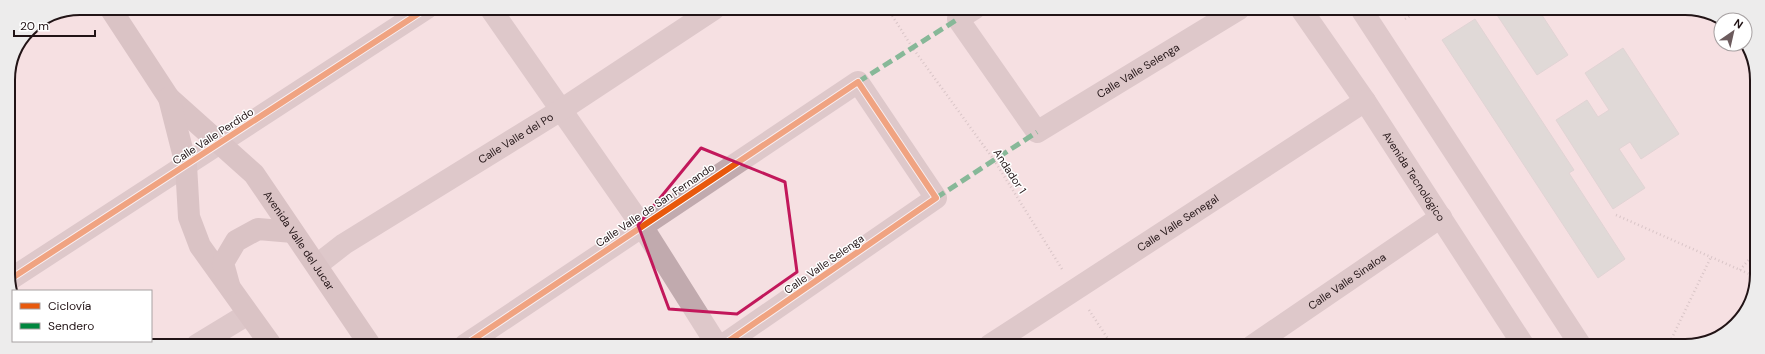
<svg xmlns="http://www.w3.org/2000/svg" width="1765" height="354" font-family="'DM Sans',sans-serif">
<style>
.building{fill:#c5d0ca;stroke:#c7c4c3}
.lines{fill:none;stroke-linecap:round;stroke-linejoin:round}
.path{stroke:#b7a4a7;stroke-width:2.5;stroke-dasharray:1 3;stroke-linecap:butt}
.minor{stroke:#c1aaae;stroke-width:22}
.tertiary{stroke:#c1aaae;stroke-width:22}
.secondary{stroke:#b99fa3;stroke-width:22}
.quiet{stroke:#00873e;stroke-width:5;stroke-dasharray:10 5;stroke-linecap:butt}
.cycleway-casing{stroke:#fff;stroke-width:8}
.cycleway{stroke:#e8590c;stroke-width:6}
.marked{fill:none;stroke:#c2185b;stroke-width:3;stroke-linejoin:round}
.labels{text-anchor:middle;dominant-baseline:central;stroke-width:3;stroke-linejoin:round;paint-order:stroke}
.street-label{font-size:11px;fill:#221416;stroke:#fff}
.rim{fill:none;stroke:#221416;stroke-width:2}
</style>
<rect width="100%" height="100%" fill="#f5e0e2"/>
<g class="building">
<path d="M1499,9H1538L1568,55L1537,75L1495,12Z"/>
<path d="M1475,19L1574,170L1569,173L1625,259L1598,278L1442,40Z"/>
<path d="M1623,48L1679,134L1641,159L1630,142L1619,149L1645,188L1613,209L1556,120L1587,100L1598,117L1609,110L1585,73Z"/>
</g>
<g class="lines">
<g class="path">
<path d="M888,9L912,47L994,160L1062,269"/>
<path d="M1405,19L1422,9"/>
<path d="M1616,215L1756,277"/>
<path d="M1740,270L1756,251"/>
<path d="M1089,310L1112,345"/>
<path d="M1668,346L1711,257"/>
</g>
<g class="minor">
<path d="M490,8L642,226L717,345"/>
<path id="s1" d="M974,9L958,19L1037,132L1239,9"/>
<path id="s2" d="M1301,9L1365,101L1524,346"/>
<path d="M1361,9L1581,346"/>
<path id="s3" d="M317,265L344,244L561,110L714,9"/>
<path d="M197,345L248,314"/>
<path d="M465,345L858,82L936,198L723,345"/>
<path id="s4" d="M990,345L1365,101"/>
<path id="s5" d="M1252,346L1441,217"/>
</g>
<path class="tertiary" d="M9,280L427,8"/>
<g class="secondary">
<path id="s6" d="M110,8L169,98L254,174L370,345"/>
<path d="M169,98L186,165L189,217L200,246L271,345"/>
<path d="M229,285L223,263L236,241L258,229L293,232"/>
</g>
<g class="quiet">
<path d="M858,82L958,19"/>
<path d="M936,198L1037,132"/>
</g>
<defs>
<g id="cycleway">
<path d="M9,280L427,8"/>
<path d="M465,345L858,82L936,198L723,345"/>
</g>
</defs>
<use href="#cycleway" class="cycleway-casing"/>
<use href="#cycleway" class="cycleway"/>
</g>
<path d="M0 0H1765V354H0ZM701,148L785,182L797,272L737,314L669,309L638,225Z" fill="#f5e0e2" fill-opacity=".55" fill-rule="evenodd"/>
<path class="marked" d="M701,148L785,182L797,272L737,314L669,309L638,225Z"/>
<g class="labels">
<g class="street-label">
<text stroke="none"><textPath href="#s1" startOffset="275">Calle Valle Selenga</textPath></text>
<text transform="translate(213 136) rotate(-33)">Calle Valle Perdido</text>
<text stroke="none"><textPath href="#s3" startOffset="236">Calle Valle del Po</textPath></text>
<text transform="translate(1010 171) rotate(57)">Andador 1</text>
<text stroke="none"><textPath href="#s2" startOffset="202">Avenida Tecnológico</textPath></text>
<text transform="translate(655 205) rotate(-34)">Calle Valle de San Fernando</text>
<text stroke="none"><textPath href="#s4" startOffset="224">Calle Valle Senegal</textPath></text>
<text stroke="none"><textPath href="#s6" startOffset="302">Avenida Valle del Jucar</textPath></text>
<text transform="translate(824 264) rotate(-35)">Calle Valle Selenga</text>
<text stroke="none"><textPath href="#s5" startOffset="115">Calle Valle Sinaloa</textPath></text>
</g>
</g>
<path d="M0 0H1765V354H0ZM80 15H1685A65 65 0 0 1 1750 80V274A65 65 0 0 1 1685 339H80A65 65 0 0 1 15 274V80A65 65 0 0 1 80 15Z" fill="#edecec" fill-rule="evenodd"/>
<path class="rim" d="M80 15H1685A65 65 0 0 1 1750 80V274A65 65 0 0 1 1685 339H80A65 65 0 0 1 15 274V80A65 65 0 0 1 80 15Z"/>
<rect x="12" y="290" width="140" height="52" fill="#ffffff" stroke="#a7a1a2"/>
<rect x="20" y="303" width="20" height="6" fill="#e8590c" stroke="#a7a1a2"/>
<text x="48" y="310" font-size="12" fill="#221416">Ciclovía</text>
<rect x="20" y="323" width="20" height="6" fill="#00873e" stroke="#a7a1a2"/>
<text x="48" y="330" font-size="12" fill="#221416">Sendero</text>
<g transform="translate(1733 32) rotate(34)"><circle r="19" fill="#ffffff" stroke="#a7a1a2"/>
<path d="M0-3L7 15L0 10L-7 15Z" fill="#6c5b5d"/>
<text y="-6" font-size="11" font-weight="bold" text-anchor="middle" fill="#221416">N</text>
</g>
<path d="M14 30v6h81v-6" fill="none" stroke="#221416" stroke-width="2"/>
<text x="20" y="30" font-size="12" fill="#221416" stroke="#ffffff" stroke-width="3" paint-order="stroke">20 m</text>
</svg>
